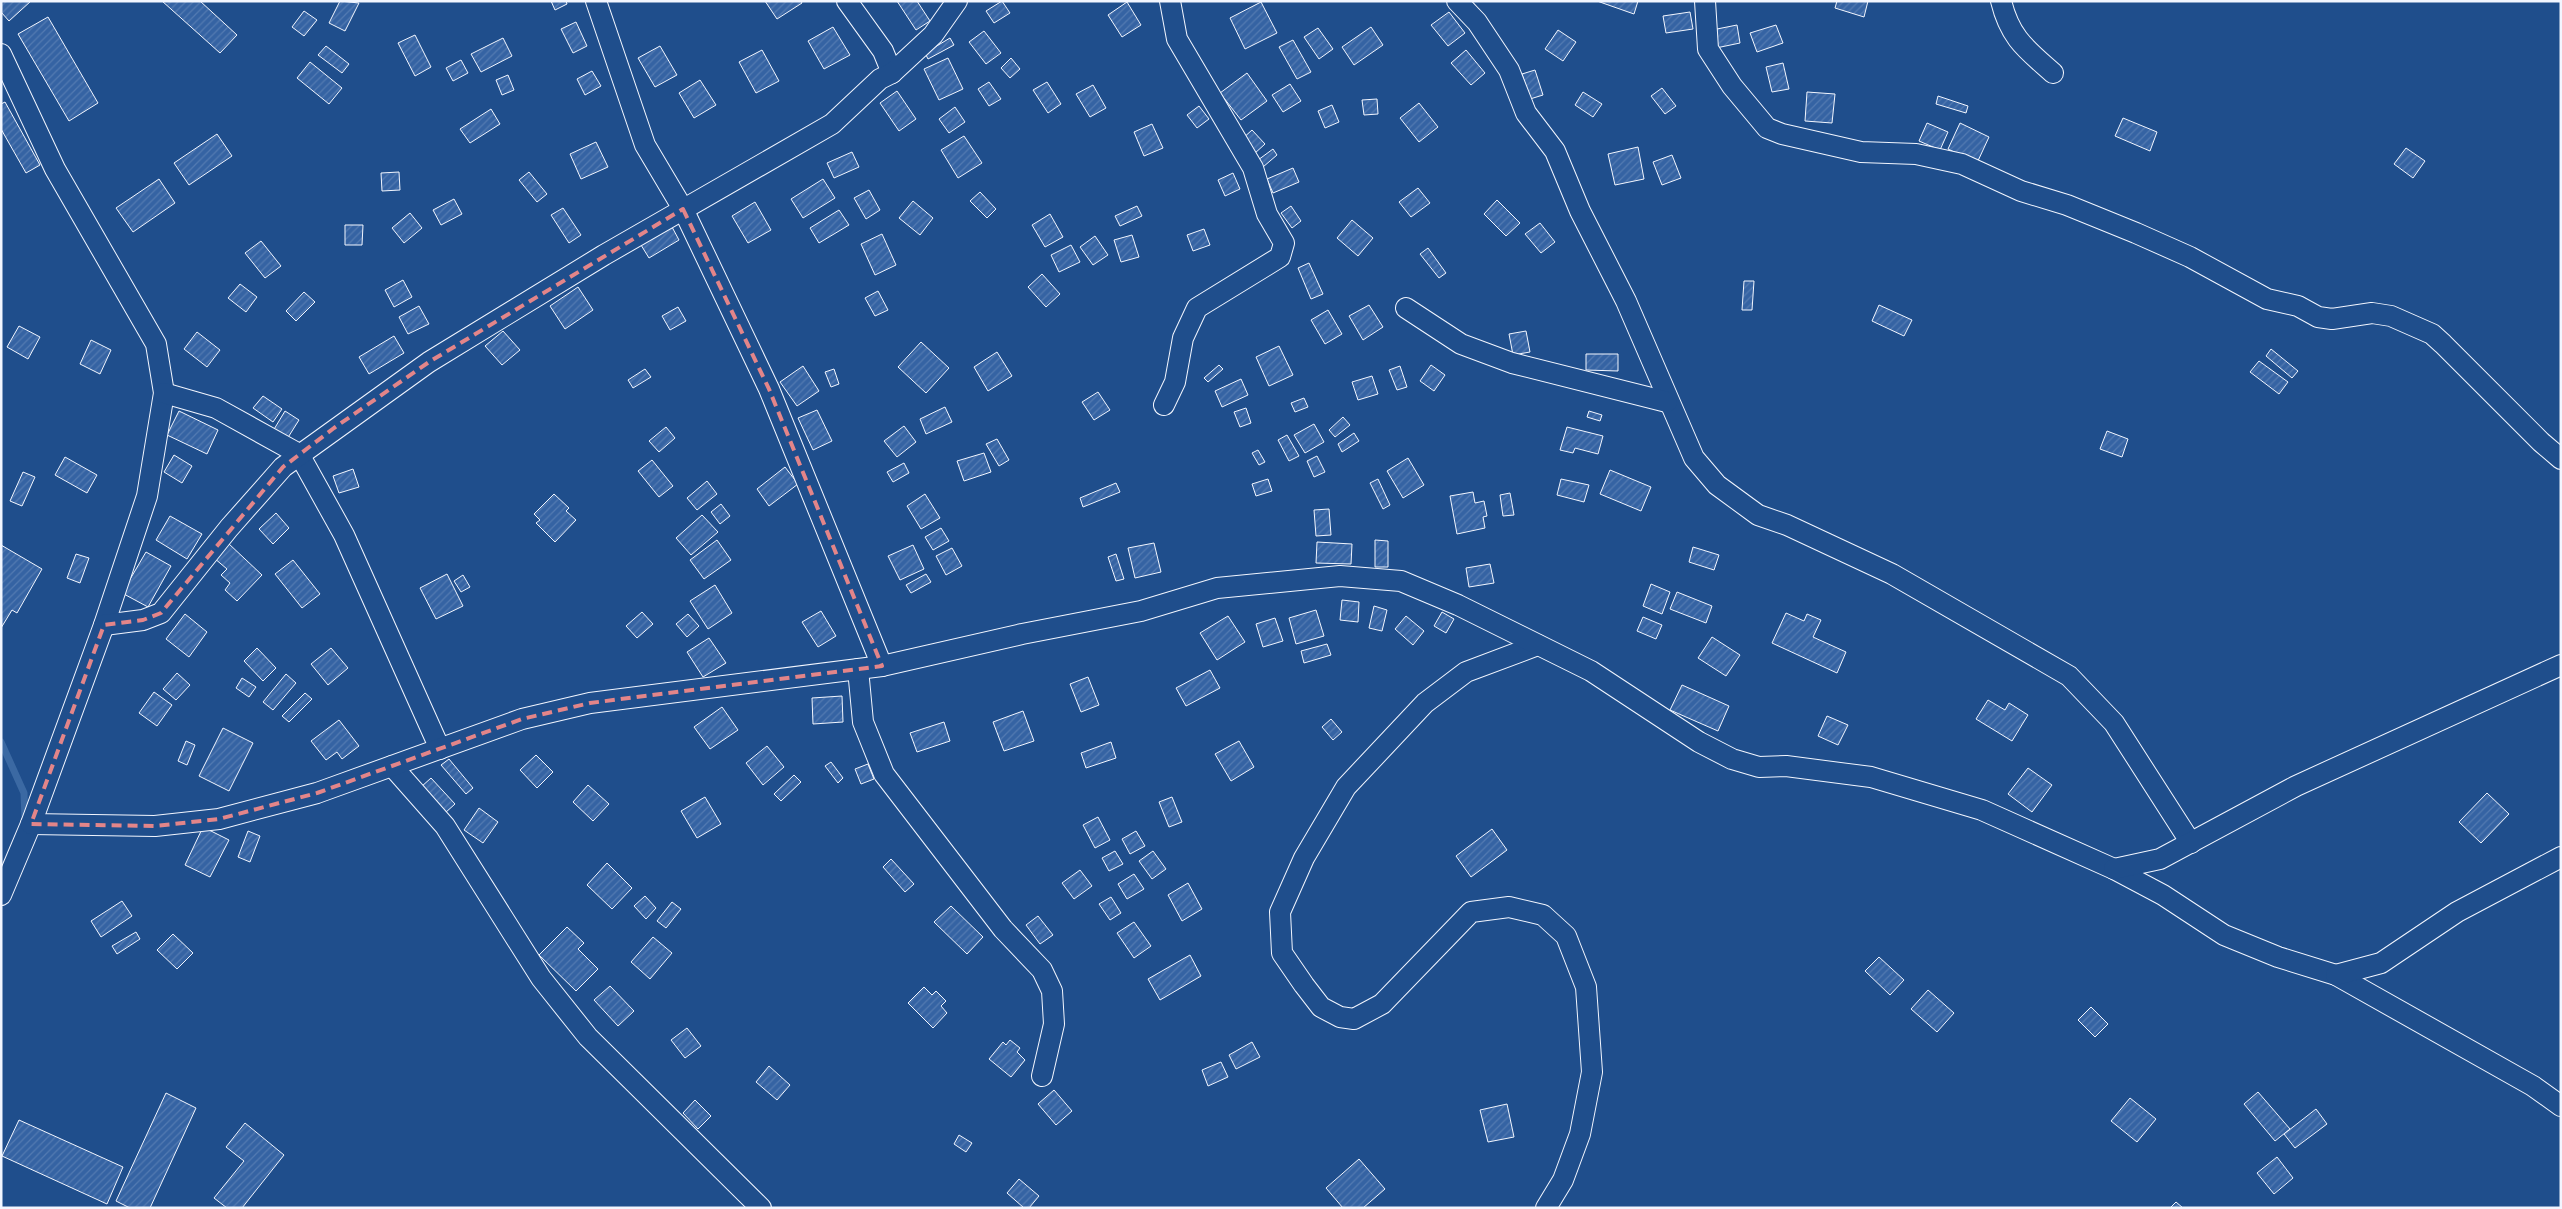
<svg xmlns="http://www.w3.org/2000/svg" width="2562" height="1209" font-family="Overpass,sans-serif">
<style>
.lines{fill:none;stroke-linecap:round;stroke-linejoin:round}
.stream{stroke:#3b69a3;stroke-width:7}
.building{fill:url(#building-hatch);stroke:#f2f6ff}
.minor-casing{stroke:#f2f6ff;stroke-width:22}
.minor{stroke:#1f4e8c;stroke-width:20}
.marked{fill:none;stroke:#e38589;stroke-width:4;stroke-dasharray:10 6;stroke-linejoin:round}
</style>
<defs>
<pattern id="building-hatch" width="6" height="6" patternUnits="userSpaceOnUse" patternTransform="scale(1.25)"><rect width="6" height="6" fill="#3563a3"/><path d="M-1 1l2-2M0 6l6-6M5 7l2-2" fill="none" stroke="#537ab1"/></pattern>
</defs>
<rect width="100%" height="100%" fill="#1f4e8c"/>
<g class="lines">
<path class="stream" d="M1,742L24,793L25,819"/>
</g>
<g class="building">
<path d="M1,1H31L9,21L1,12Z"/>
<path d="M162,1H200L237,35L220,53Z"/>
<path d="M340,1L359,3L345,31L329,23Z"/>
<path d="M551,1H566L567,4L555,10Z"/>
<path d="M765,1H801L802,3L777,19Z"/>
<path d="M897,1H917L930,21L916,30Z"/>
<path d="M1002,1L1010,13L994,23L986,11Z"/>
<path d="M1597,1H1638L1634,14Z"/>
<path d="M1837,1H1868L1864,17L1835,8Z"/>
<path d="M1127,2L1141,25L1122,37L1108,15Z"/>
<path d="M1261,2L1277,33L1245,49L1230,18Z"/>
<path d="M304,11L317,20L304,36L292,27Z"/>
<path d="M1449,12L1465,33L1448,46L1431,25Z"/>
<path d="M1690,12L1693,29L1666,33L1663,16Z"/>
<path d="M48,17L98,103L69,121L18,34Z"/>
<path d="M576,22L587,46L573,53L561,29Z"/>
<path d="M1737,25L1740,43L1716,48L1712,30Z"/>
<path d="M1776,25L1783,43L1757,52L1750,33Z"/>
<path d="M833,27L850,55L824,69L808,41Z"/>
<path d="M1371,27L1383,45L1354,65L1342,47Z"/>
<path d="M1318,28L1333,49L1319,59L1304,37Z"/>
<path d="M1558,30L1576,42L1563,61L1545,49Z"/>
<path d="M984,31L1001,53L986,64L969,42Z"/>
<path d="M415,35L431,67L415,76L398,43Z"/>
<path d="M503,38L512,56L481,72L471,54Z"/>
<path d="M950,38L954,45L928,59L925,53Z"/>
<path d="M1293,40L1311,72L1297,79L1279,47Z"/>
<path d="M326,46L349,64L342,73L318,55Z"/>
<path d="M660,46L677,75L655,87L638,58Z"/>
<path d="M762,50L779,81L756,93L739,62Z"/>
<path d="M1466,50L1485,73L1471,85L1451,63Z"/>
<path d="M948,58L963,89L939,100L924,69Z"/>
<path d="M1011,58L1020,69L1010,78L1001,68Z"/>
<path d="M461,60L468,73L453,81L446,68Z"/>
<path d="M310,62L342,88L329,104L297,78Z"/>
<path d="M1783,63L1789,89L1772,92L1766,67Z"/>
<path d="M1535,70L1543,95L1530,99L1522,74Z"/>
<path d="M592,71L601,86L585,95L577,79Z"/>
<path d="M1247,73L1267,101L1241,120L1220,93Z"/>
<path d="M508,75L514,90L502,95L496,80Z"/>
<path d="M700,80L716,105L694,118L679,93Z"/>
<path d="M989,82L1001,99L989,106L978,89Z"/>
<path d="M1047,82L1061,104L1048,113L1033,90Z"/>
<path d="M1290,84L1301,101L1283,112L1272,95Z"/>
<path d="M1093,85L1106,108L1090,117L1076,94Z"/>
<path d="M1662,88L1676,106L1665,114L1651,96Z"/>
<path d="M897,91L916,119L899,131L880,103Z"/>
<path d="M1583,92L1602,104L1593,117L1575,105Z"/>
<path d="M1807,92L1835,94L1832,123L1805,121Z"/>
<path d="M1938,96L1968,106L1966,113L1936,104Z"/>
<path d="M1377,99L1378,114L1364,115L1362,100Z"/>
<path d="M5,102L40,165L26,173L1,129V104Z"/>
<path d="M1419,103L1438,127L1419,142L1400,118Z"/>
<path d="M1332,105L1339,122L1325,128L1318,111Z"/>
<path d="M1199,106L1209,119L1197,128L1187,115Z"/>
<path d="M955,107L965,122L949,133L939,119Z"/>
<path d="M491,109L500,124L470,143L460,129Z"/>
<path d="M2123,118L2157,132L2150,151L2115,136Z"/>
<path d="M1927,123L1948,132L1940,150L1919,141Z"/>
<path d="M1960,123L1989,137L1977,163L1948,149Z"/>
<path d="M1152,124L1163,148L1144,156L1134,132Z"/>
<path d="M1252,130L1265,144L1254,154L1241,140Z"/>
<path d="M217,134L232,156L189,185L174,163Z"/>
<path d="M964,136L982,163L958,178L941,150Z"/>
<path d="M596,142L608,167L581,179L570,154Z"/>
<path d="M1638,147L1644,179L1615,185L1608,154Z"/>
<path d="M2406,148L2425,161L2413,178L2394,164Z"/>
<path d="M1273,149L1277,155L1263,167L1258,160Z"/>
<path d="M852,152L859,167L834,178L827,163Z"/>
<path d="M1672,155L1681,178L1662,185L1653,162Z"/>
<path d="M1293,168L1299,182L1273,193L1267,179Z"/>
<path d="M399,172L400,190L382,191L381,173Z"/>
<path d="M529,172L547,194L537,202L519,180Z"/>
<path d="M1233,173L1240,189L1225,196L1218,180Z"/>
<path d="M159,179L175,203L133,232L116,208Z"/>
<path d="M823,179L835,198L803,218L791,199Z"/>
<path d="M1418,188L1430,203L1411,217L1399,202Z"/>
<path d="M869,190L880,210L866,219L854,198Z"/>
<path d="M980,192L996,209L987,218L970,201Z"/>
<path d="M454,199L462,214L441,225L433,210Z"/>
<path d="M1497,200L1520,223L1506,236L1484,214Z"/>
<path d="M913,201L933,218L920,235L899,218Z"/>
<path d="M755,202L771,230L748,243L732,216Z"/>
<path d="M1137,206L1142,216L1120,226L1115,216Z"/>
<path d="M1291,206L1301,221L1292,228L1281,213Z"/>
<path d="M563,208L581,235L569,243L551,215Z"/>
<path d="M839,210L849,225L819,243L810,228Z"/>
<path d="M410,213L422,228L404,243L392,228Z"/>
<path d="M1050,214L1063,237L1045,247L1032,225Z"/>
<path d="M1352,220L1373,238L1358,256L1337,238Z"/>
<path d="M1540,223L1555,242L1541,253L1525,234Z"/>
<path d="M345,225H363L362,245H345Z"/>
<path d="M672,227L679,240L649,258L641,245Z"/>
<path d="M1204,229L1210,245L1193,251L1187,235Z"/>
<path d="M882,234L896,265L875,275L861,244Z"/>
<path d="M1132,235L1139,257L1121,262L1114,240Z"/>
<path d="M1095,236L1108,255L1093,265L1080,247Z"/>
<path d="M261,241L281,266L265,278L245,253Z"/>
<path d="M1071,245L1080,262L1059,272L1051,255Z"/>
<path d="M1428,248L1446,273L1439,278L1420,254Z"/>
<path d="M1309,263L1323,294L1311,299L1298,268Z"/>
<path d="M1042,274L1060,294L1046,307L1028,287Z"/>
<path d="M403,280L412,297L394,307L385,290Z"/>
<path d="M1744,281H1754L1752,310H1742Z"/>
<path d="M240,284L257,297L246,312L228,298Z"/>
<path d="M578,287L593,310L565,329L550,306Z"/>
<path d="M878,291L888,310L875,316L865,298Z"/>
<path d="M304,292L315,302L296,321L286,311Z"/>
<path d="M1369,305L1383,327L1363,340L1349,316Z"/>
<path d="M1879,305L1912,320L1904,336L1872,321Z"/>
<path d="M419,306L429,324L408,334L399,317Z"/>
<path d="M678,307L686,321L670,330L662,316Z"/>
<path d="M1328,310L1342,334L1325,344L1311,320Z"/>
<path d="M19,326L40,337L28,359L7,347Z"/>
<path d="M503,331L520,350L502,365L485,346Z"/>
<path d="M1526,331L1530,352L1513,355L1509,334Z"/>
<path d="M197,332L220,350L207,367L184,349Z"/>
<path d="M394,336L404,353L369,374L359,357Z"/>
<path d="M91,340L111,350L100,374L80,364Z"/>
<path d="M921,342L949,368L926,393L898,367Z"/>
<path d="M1279,346L1293,375L1269,386L1256,357Z"/>
<path d="M2271,349L2298,371L2292,378L2266,356Z"/>
<path d="M997,352L1012,376L988,391L974,367Z"/>
<path d="M1586,354H1618V371L1586,370Z"/>
<path d="M2259,361L2288,382L2279,394L2250,372Z"/>
<path d="M1219,365L1223,369L1208,382L1204,378Z"/>
<path d="M1431,365L1445,375L1434,391L1420,381Z"/>
<path d="M803,366L819,391L797,406L780,382Z"/>
<path d="M1400,366L1407,387L1397,390L1389,370Z"/>
<path d="M645,369L651,377L633,388L628,380Z"/>
<path d="M834,369L839,384L831,387L825,372Z"/>
<path d="M1372,376L1378,394L1358,400L1352,382Z"/>
<path d="M1241,379L1248,395L1222,407L1215,391Z"/>
<path d="M1098,392L1110,410L1094,420L1082,402Z"/>
<path d="M263,396L282,409L273,422L253,408Z"/>
<path d="M1304,398L1308,407L1295,412L1291,403Z"/>
<path d="M945,407L952,422L926,434L920,419Z"/>
<path d="M1246,408L1251,423L1240,427L1234,412Z"/>
<path d="M817,410L832,441L813,450L798,418Z"/>
<path d="M179,411L218,430L207,454L167,435Z"/>
<path d="M285,411L299,420L287,439L273,431Z"/>
<path d="M1589,411L1602,415L1600,421L1587,417Z"/>
<path d="M1343,417L1350,425L1335,437L1329,430Z"/>
<path d="M1314,424L1324,442L1305,453L1294,435Z"/>
<path d="M904,426L916,442L897,457L884,441Z"/>
<path d="M666,427L675,438L659,452L649,441Z"/>
<path d="M1567,427L1603,436L1598,454L1575,448L1573,453L1560,450Z"/>
<path d="M2107,431L2128,439L2122,457L2100,449Z"/>
<path d="M1354,433L1359,441L1342,452L1338,444Z"/>
<path d="M1287,435L1299,456L1289,461L1278,440Z"/>
<path d="M997,439L1009,460L999,466L986,444Z"/>
<path d="M1258,450L1265,462L1259,465L1252,453Z"/>
<path d="M984,453L991,472L964,481L957,461Z"/>
<path d="M174,455L192,466L182,483L164,472Z"/>
<path d="M1317,456L1325,472L1314,477L1307,461Z"/>
<path d="M65,457L97,475L87,493L55,475Z"/>
<path d="M1408,458L1424,485L1403,498L1387,471Z"/>
<path d="M652,460L673,486L659,497L638,471Z"/>
<path d="M904,463L909,473L893,482L887,472Z"/>
<path d="M785,467L798,484L769,506L757,489Z"/>
<path d="M353,469L359,487L339,493L333,476Z"/>
<path d="M1610,470L1651,487L1641,511L1600,494Z"/>
<path d="M23,472L35,477L22,506L10,501Z"/>
<path d="M1268,479L1272,491L1256,496L1252,484Z"/>
<path d="M1378,479L1390,505L1383,509L1370,483Z"/>
<path d="M1561,479L1589,485L1584,502L1557,495Z"/>
<path d="M707,481L717,494L697,510L687,498Z"/>
<path d="M1116,483L1120,492L1083,507L1080,498Z"/>
<path d="M1473,492L1475,503L1484,501L1487,516L1483,517L1485,528L1457,534L1450,496Z"/>
<path d="M1510,493L1514,515L1503,516L1500,495Z"/>
<path d="M554,494L569,508L566,511L576,520L555,542L536,523L540,520L534,514Z"/>
<path d="M925,494L940,518L921,529L907,506Z"/>
<path d="M721,504L730,516L720,524L711,512Z"/>
<path d="M1329,509L1331,535L1316,536L1314,510Z"/>
<path d="M276,513L289,528L273,544L259,529Z"/>
<path d="M702,515L718,532L691,555L676,538Z"/>
<path d="M170,516L202,534L187,559L156,540Z"/>
<path d="M941,528L949,541L933,550L925,537Z"/>
<path d="M717,540L731,560L704,579L690,560Z"/>
<path d="M1375,540L1388,541V567H1375Z"/>
<path d="M1317,542L1352,544L1351,564L1316,563Z"/>
<path d="M228,543L262,575L237,601L225,590L230,583L221,575L227,569L214,558Z"/>
<path d="M1154,543L1161,572L1135,578L1128,548Z"/>
<path d="M1,545L42,569L17,613L12,610L1,628Z"/>
<path d="M913,545L924,569L900,580L888,556Z"/>
<path d="M1693,547L1719,555L1714,570L1689,562Z"/>
<path d="M952,548L962,566L946,575L936,556Z"/>
<path d="M146,552L171,566L148,607L122,593Z"/>
<path d="M76,554L89,558L80,583L67,578Z"/>
<path d="M1116,554L1124,579L1116,581L1108,557Z"/>
<path d="M293,560L320,594L302,608L275,574Z"/>
<path d="M1490,564L1494,583L1469,587L1466,568Z"/>
<path d="M447,574L463,606L436,619L420,588Z"/>
<path d="M926,574L931,582L911,593L906,585Z"/>
<path d="M463,575L470,587L461,592L454,581Z"/>
<path d="M1651,584L1670,592L1662,614L1643,606Z"/>
<path d="M715,585L732,613L708,629L690,601Z"/>
<path d="M1677,592L1712,606L1706,623L1670,609Z"/>
<path d="M1342,600L1359,602L1358,622L1340,620Z"/>
<path d="M1374,606L1387,610L1382,631L1369,628Z"/>
<path d="M1316,610L1324,636L1296,644L1289,618Z"/>
<path d="M821,611L836,636L818,647L802,622Z"/>
<path d="M642,612L653,624L637,638L626,626Z"/>
<path d="M1442,612L1454,619L1446,633L1434,626Z"/>
<path d="M1786,613L1804,621L1807,614L1821,620L1813,637L1846,652L1837,673L1772,643Z"/>
<path d="M185,614L207,632L189,657L166,639Z"/>
<path d="M688,614L699,626L687,637L676,624Z"/>
<path d="M1228,616L1245,642L1217,660L1200,633Z"/>
<path d="M1406,616L1424,631L1413,645L1395,629Z"/>
<path d="M1643,617L1662,625L1656,639L1637,631Z"/>
<path d="M1275,618L1283,641L1263,647L1256,624Z"/>
<path d="M1712,637L1740,655L1726,676L1698,658Z"/>
<path d="M709,638L726,663L703,677L687,652Z"/>
<path d="M1327,644L1331,655L1304,663L1301,651Z"/>
<path d="M257,648L276,668L263,681L244,661Z"/>
<path d="M331,648L348,668L328,685L311,664Z"/>
<path d="M1210,670L1220,688L1186,706L1176,688Z"/>
<path d="M177,673L190,685L176,700L163,689Z"/>
<path d="M286,674L296,683L273,710L263,702Z"/>
<path d="M1088,677L1099,705L1081,712L1070,684Z"/>
<path d="M242,678L256,687L249,697L236,688Z"/>
<path d="M1682,685L1729,706L1718,731L1670,710Z"/>
<path d="M154,692L172,705L157,726L139,713Z"/>
<path d="M305,693L312,699L289,722L282,716Z"/>
<path d="M842,696L843,722L813,724L812,698Z"/>
<path d="M1988,700L2005,710L2009,703L2028,715L2012,741L1976,719Z"/>
<path d="M722,707L738,730L710,749L694,727Z"/>
<path d="M1023,711L1034,741L1004,751L993,722Z"/>
<path d="M1827,716L1848,725L1838,745L1818,736Z"/>
<path d="M1331,719L1342,732L1333,740L1322,727Z"/>
<path d="M339,720L359,746L342,759L337,752L326,760L311,741Z"/>
<path d="M944,722L950,741L917,752L910,733Z"/>
<path d="M223,728L253,743L229,791L199,776Z"/>
<path d="M186,741L195,745L187,765L178,761Z"/>
<path d="M1239,741L1254,767L1231,781L1215,754Z"/>
<path d="M1111,742L1116,758L1086,768L1081,753Z"/>
<path d="M767,746L784,767L763,785L746,763Z"/>
<path d="M536,755L553,772L537,788L520,770Z"/>
<path d="M449,759L473,788L466,794L441,765Z"/>
<path d="M831,762L843,778L838,783L825,766Z"/>
<path d="M868,764L874,779L861,784L855,769Z"/>
<path d="M2028,768L2052,785L2032,812L2008,794Z"/>
<path d="M794,775L801,782L781,801L774,794Z"/>
<path d="M431,778L455,804L445,813L421,787Z"/>
<path d="M588,785L609,804L593,821L573,802Z"/>
<path d="M2487,793L2509,814L2481,843L2459,822Z"/>
<path d="M705,797L721,824L697,838L681,811Z"/>
<path d="M1172,797L1182,822L1169,827L1159,802Z"/>
<path d="M479,808L498,822L483,843L464,830Z"/>
<path d="M1098,817L1110,840L1095,848L1083,825Z"/>
<path d="M203,827L229,840L210,877L185,865Z"/>
<path d="M1492,829L1507,850L1471,877L1456,856Z"/>
<path d="M248,831L260,836L250,862L238,857Z"/>
<path d="M1136,831L1145,846L1130,854L1122,839Z"/>
<path d="M1115,851L1123,864L1109,871L1102,858Z"/>
<path d="M1153,851L1166,869L1152,879L1139,861Z"/>
<path d="M891,859L914,884L905,892L883,867Z"/>
<path d="M607,863L632,888L612,909L587,885Z"/>
<path d="M1080,870L1092,886L1074,899L1062,883Z"/>
<path d="M1134,874L1144,889L1127,899L1118,884Z"/>
<path d="M1188,883L1202,909L1182,921L1168,895Z"/>
<path d="M645,896L656,908L646,919L634,906Z"/>
<path d="M1111,897L1121,913L1110,920L1099,904Z"/>
<path d="M122,901L132,916L101,937L91,921Z"/>
<path d="M672,902L681,909L666,928L657,921Z"/>
<path d="M951,906L983,937L967,954L934,922Z"/>
<path d="M1038,916L1053,935L1040,944L1026,925Z"/>
<path d="M1134,922L1151,946L1134,958L1117,933Z"/>
<path d="M567,927L584,943L578,949L598,969L576,991L539,955Z"/>
<path d="M136,932L140,939L117,954L112,946Z"/>
<path d="M173,934L193,953L177,969L157,950Z"/>
<path d="M653,937L672,953L650,979L631,962Z"/>
<path d="M1190,955L1201,976L1160,1000L1148,979Z"/>
<path d="M1879,957L1904,980L1890,995L1865,971Z"/>
<path d="M610,986L634,1011L618,1026L594,1000Z"/>
<path d="M924,987L932,995L936,991L946,1001L941,1006L947,1013L933,1028L908,1003Z"/>
<path d="M1928,990L1954,1013L1937,1032L1911,1009Z"/>
<path d="M2091,1007L2108,1024L2095,1037L2078,1020Z"/>
<path d="M687,1028L701,1046L685,1058L671,1040Z"/>
<path d="M1010,1040L1020,1048L1017,1052L1025,1060L1011,1077L989,1059L1003,1042L1006,1045Z"/>
<path d="M1252,1042L1260,1057L1236,1069L1229,1055Z"/>
<path d="M1221,1062L1228,1077L1208,1086L1202,1070Z"/>
<path d="M769,1066L790,1085L777,1100L756,1082Z"/>
<path d="M1054,1090L1072,1111L1056,1125L1038,1104Z"/>
<path d="M2258,1092L2290,1129L2275,1141L2244,1104Z"/>
<path d="M166,1093L196,1108L150,1208H130L116,1201Z"/>
<path d="M2130,1098L2156,1119L2137,1142L2111,1121Z"/>
<path d="M695,1100L711,1116L698,1129L683,1113Z"/>
<path d="M1507,1104L1514,1137L1488,1142L1480,1110Z"/>
<path d="M2316,1109L2327,1124L2295,1148L2284,1134Z"/>
<path d="M19,1120L123,1167L107,1204L2,1156Z"/>
<path d="M245,1123L284,1155L242,1208H227L214,1198L244,1161L226,1147Z"/>
<path d="M959,1135L972,1143L966,1152L954,1144Z"/>
<path d="M2277,1157L2293,1178L2274,1194L2257,1173Z"/>
<path d="M1359,1159L1385,1189L1363,1208H1343L1326,1188Z"/>
<path d="M1019,1179L1039,1196L1029,1208H1024L1007,1193Z"/>
<path d="M2176,1202L2183,1208H2170Z"/>
</g>
<g class="lines">
<defs>
<g id="minor">
<path d="M596,1L645,145L683,209L769,389L882,666"/>
<path d="M847,1L883,51L892,73"/>
<path d="M1457,1L1477,22L1509,70L1526,113L1555,151L1580,211L1626,301L1694,458L1717,485L1758,515L1787,525L1892,574L2069,676L2114,723L2191,843"/>
<path d="M1705,1L1708,49L1732,86L1767,128L1782,134L1861,152L1916,154L1962,164L2021,191L2067,205L2136,233L2190,257L2267,299L2298,306L2318,317L2332,319L2372,313L2391,316L2432,334L2443,344L2541,442L2561,459"/>
<path d="M2001,1C2010,38 2026,49 2053,73"/>
<path d="M1,54L55,169L156,344L164,393L147,496L104,625L31,824L1,895"/>
<path d="M1406,308L1461,344L1512,363L1667,402"/>
<path d="M164,393L216,408L299,454L344,535L440,749"/>
<path d="M1164,405L1175,382L1183,338L1197,308L1280,257L1284,243L1267,214L1253,168L1177,39L1170,1"/>
<path d="M104,625L143,620L161,613L229,528L283,467L429,362L604,255L832,124L880,79L892,73L933,35L957,1"/>
<path d="M1538,645L1466,672L1425,703L1346,787L1304,858L1280,912L1282,953L1304,985L1321,1007L1340,1017L1354,1019L1382,1004L1471,912L1509,907L1543,915L1566,936L1586,987L1592,1072L1580,1134L1563,1180L1546,1208"/>
<path d="M858,669L863,722L884,774L1003,929L1042,970L1052,991L1054,1024L1042,1076"/>
<path d="M392,766L445,826L541,978L588,1037L761,1208"/>
<path d="M31,824L155,826L219,819L317,793L522,719L590,703L882,666L1022,634L1141,611L1217,588L1340,576L1401,581L1458,605L1591,671L1699,742L1732,759L1759,767L1786,766L1871,777L1982,810L2114,869L2163,895L2224,935L2278,957L2336,975L2533,1086L2561,1106"/>
<path d="M2114,869L2160,859L2296,786L2561,665"/>
<path d="M2336,975L2381,963L2457,912L2561,857"/>
</g>
</defs>
<use href="#minor" class="minor-casing"/>
<use href="#minor" class="minor"/>
</g>
<path class="marked" d="M683,209L769,389L882,666L590,703L522,719L317,793L219,819L155,826L31,824L104,625L143,620L161,613L283,467L334,428L429,362Z"/>
<rect width="2562" height="1209" fill="none" stroke="#f2f6ff" stroke-width="5"/>
</svg>
